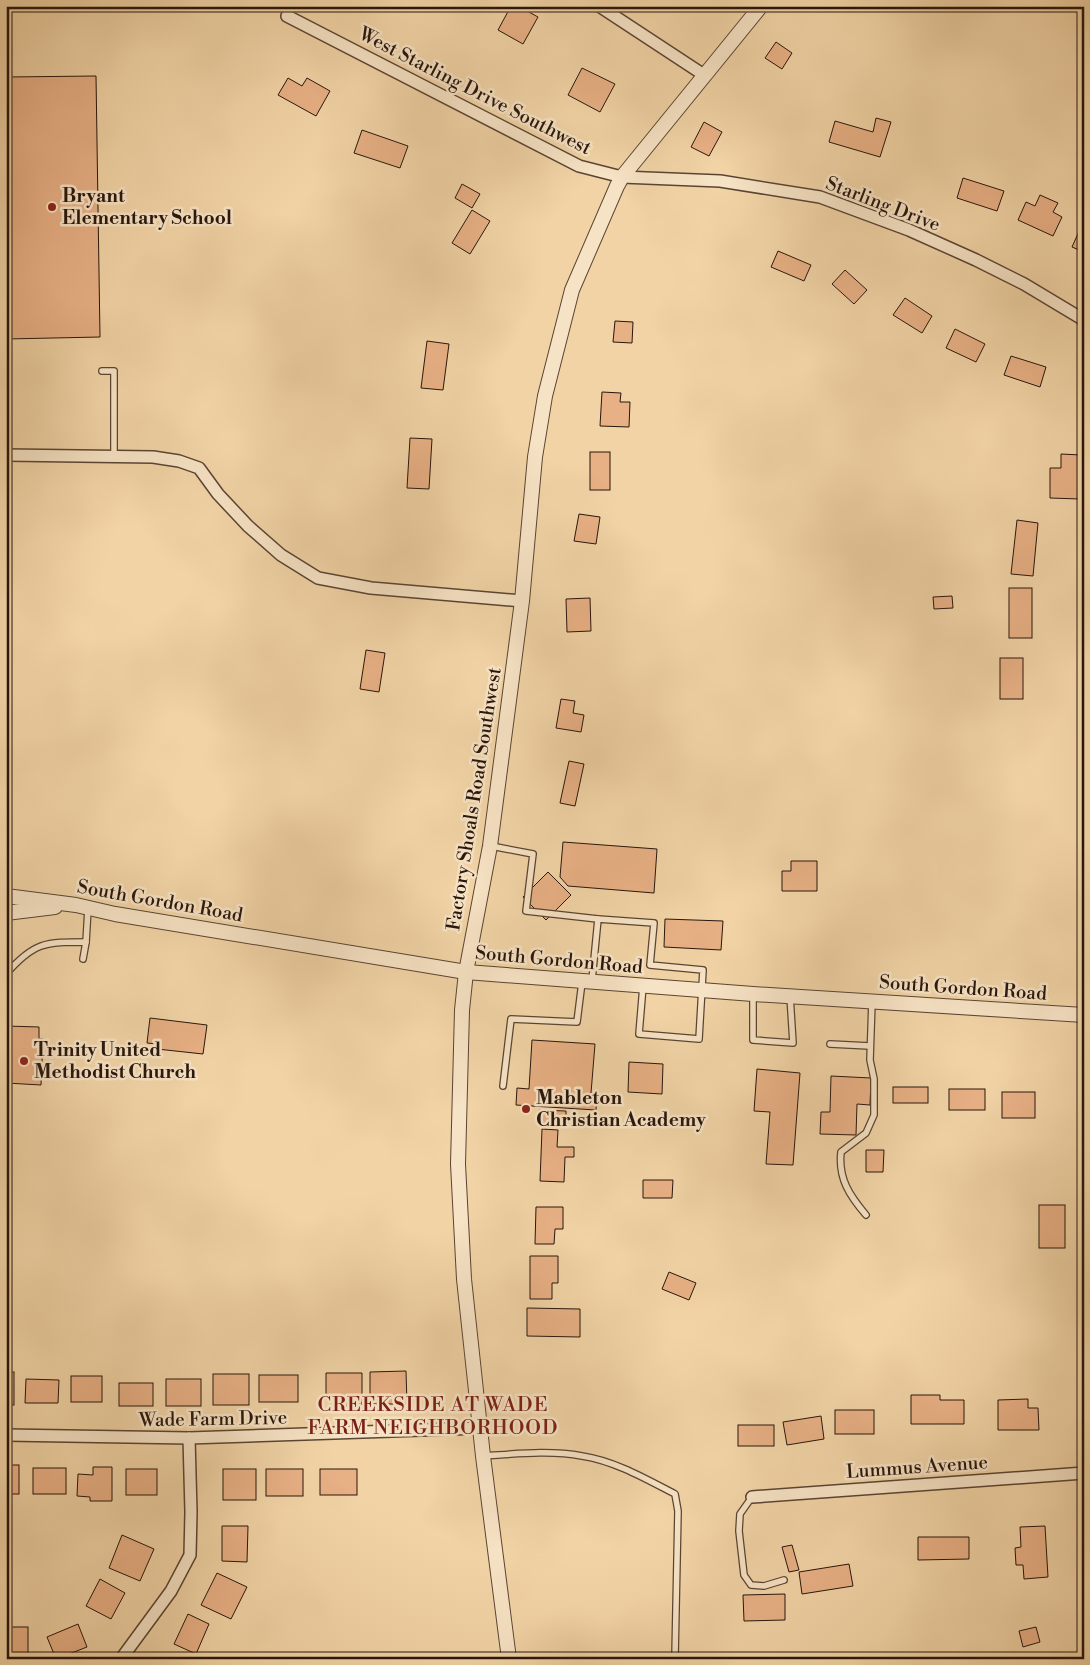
<svg xmlns="http://www.w3.org/2000/svg" width="1090" height="1665" font-family="'Libre Bodoni',serif">
<style>
.building{fill:#e8b085;stroke:#28160c}
.lines{fill:none;stroke-linecap:round;stroke-linejoin:round}
.service-casing{stroke:#5a4532;stroke-width:8}
.minor-casing{stroke:#5a4532;stroke-width:14}
.tertiary-casing{stroke:#5a4532;stroke-width:16}
.service{stroke:#f6e2c4;stroke-width:5.5}
.minor{stroke:#f6e2c4;stroke-width:11}
.tertiary{stroke:#f6e2c4;stroke-width:14}
.poi-dot{fill:#8f2418;stroke:#f6e2c4;stroke-width:2}
.labels{text-anchor:middle;dominant-baseline:central;stroke-width:5;stroke-linejoin:round;paint-order:stroke}
.street-label{font-size:19px;fill:#28160c;stroke:#f6e2c4}
.poi-label{font-size:19px;font-weight:bold;fill:#28160c;stroke:#f6e2c4;text-anchor:start}
.neighbourhood-label{font-size:20px;letter-spacing:1px;fill:#7a1f14;stroke:#f6e2c4}
</style>
<rect width="100%" height="100%" fill="#f1d3a5"/>
<filter id="stains"><feTurbulence type="fractalNoise" baseFrequency=".004" numOctaves="4"/><feColorMatrix values="0 0 0 0 .2 0 0 0 0 .09 0 0 0 0 .02 0 0 0 .5 -.17"/></filter>
<radialGradient id="worn" r=".72"><stop offset=".6" stop-color="#630" stop-opacity="0"/><stop offset="1" stop-color="#630" stop-opacity=".3"/></radialGradient>
<g class="building">
<path d="M511,6H518L538,17L523,44L498,30Z"/>
<path d="M776,42L792,53L782,69L765,58Z"/>
<path d="M582,68L615,84L600,112L568,95Z"/>
<path d="M96,76L100,337L6,339V77Z"/>
<path d="M288,78L302,86L307,78L330,91L316,116L278,95Z"/>
<path d="M876,118L891,122L880,157L829,142L835,121L873,132Z"/>
<path d="M704,122L722,132L709,156L691,147Z"/>
<path d="M362,130L408,146L400,168L354,153Z"/>
<path d="M963,178L1004,191L997,211L957,198Z"/>
<path d="M462,184L480,194L472,208L455,198Z"/>
<path d="M1040,195L1058,203L1053,212L1062,217L1053,236L1018,220L1026,202L1035,206Z"/>
<path d="M472,210L490,221L470,254L452,243Z"/>
<path d="M1081,227L1084,228V252L1072,247Z"/>
<path d="M778,251L811,265L804,281L771,267Z"/>
<path d="M845,270L867,290L854,304L832,284Z"/>
<path d="M905,298L932,316L922,333L893,315Z"/>
<path d="M615,321L633,322L632,343L613,342Z"/>
<path d="M955,329L985,344L976,362L946,348Z"/>
<path d="M427,341L449,344L443,390L421,388Z"/>
<path d="M1011,356L1046,367L1040,387L1004,375Z"/>
<path d="M602,392L621,393L620,402H630L629,427L600,426Z"/>
<path d="M410,438L432,439L429,489L407,488Z"/>
<rect x="590" y="452" width="20" height="38"/>
<path d="M1061,454L1081,455L1080,499L1050,498V468H1061Z"/>
<path d="M579,514L600,517L596,544L574,541Z"/>
<path d="M1017,520L1038,523L1033,576L1011,574Z"/>
<rect x="1009" y="588" width="23" height="50"/>
<path d="M952,596L953,608L934,609L933,597Z"/>
<path d="M590,598L591,631L567,632L566,599Z"/>
<path d="M366,650L385,653L379,692L360,689Z"/>
<rect x="1000" y="658" width="23" height="41"/>
<path d="M561,699L575,701L573,713L584,715L581,732L556,728Z"/>
<path d="M569,761L584,764L575,806L560,803Z"/>
<path d="M563,842L657,849L654,893L568,886L560,877Z"/>
<path d="M791,861H817V891H782V871H791Z"/>
<path d="M548,872L571,895L546,920L523,897Z"/>
<path d="M665,919L723,921L721,950L664,947Z"/>
<path d="M150,1018L207,1025L203,1054L157,1049L158,1044L147,1043Z"/>
<path d="M6,1026L39,1027V1039H43L41,1085L6,1083Z"/>
<path d="M532,1040L595,1044L591,1093L597,1094L596,1110L516,1105L517,1088L529,1089Z"/>
<path d="M629,1062L663,1064L662,1094L628,1092Z"/>
<path d="M757,1069L800,1073L793,1165L766,1164L770,1112L754,1111Z"/>
<path d="M831,1076L871,1078L870,1105L857,1104L856,1135L820,1134L821,1112H830Z"/>
<rect x="893" y="1087" width="35" height="16"/>
<rect x="949" y="1089" width="36" height="21"/>
<rect x="1002" y="1092" width="33" height="26"/>
<path d="M539,1110L566,1111V1125L538,1124Z"/>
<path d="M542,1129L558,1130L557,1147H574V1157H565L564,1182L540,1181Z"/>
<path d="M866,1150H884L883,1172H866Z"/>
<path d="M643,1180H673L672,1198H643Z"/>
<rect x="1039" y="1205" width="26" height="43"/>
<path d="M536,1207H563V1229H555L554,1244H535Z"/>
<path d="M530,1256H558V1283H552V1299H530Z"/>
<path d="M669,1272L696,1283L689,1300L662,1289Z"/>
<path d="M527,1308L580,1309V1337L527,1336Z"/>
<path d="M406,1371L407,1404H370V1372Z"/>
<rect x="6" y="1372" width="8" height="33"/>
<path d="M326,1373H362V1406H338V1398H326Z"/>
<rect x="213" y="1374" width="36" height="31"/>
<rect x="259" y="1375" width="39" height="27"/>
<rect x="71" y="1376" width="31" height="26"/>
<path d="M26,1379L59,1380L58,1403H25Z"/>
<rect x="166" y="1379" width="35" height="27"/>
<rect x="119" y="1383" width="34" height="23"/>
<path d="M911,1395H940V1400H964V1424H911Z"/>
<path d="M1028,1399V1408H1038L1039,1430H998V1400Z"/>
<rect x="835" y="1410" width="39" height="24"/>
<path d="M821,1416L824,1439L787,1445L783,1422Z"/>
<rect x="738" y="1425" width="36" height="21"/>
<rect x="6" y="1465" width="13" height="29"/>
<path d="M93,1467H112V1501H90V1497L77,1496L78,1474L93,1475Z"/>
<rect x="33" y="1468" width="33" height="26"/>
<rect x="126" y="1469" width="31" height="26"/>
<rect x="223" y="1469" width="33" height="31"/>
<rect x="266" y="1469" width="37" height="27"/>
<rect x="320" y="1469" width="37" height="26"/>
<path d="M222,1526H248L247,1562L222,1561Z"/>
<path d="M1045,1526L1048,1577L1024,1579L1023,1565H1016L1015,1548L1021,1547L1020,1527Z"/>
<path d="M122,1535L154,1549L140,1581L109,1568Z"/>
<path d="M918,1537H969V1559L918,1560Z"/>
<path d="M792,1545L799,1570L789,1572L782,1547Z"/>
<path d="M849,1564L853,1586L802,1594L799,1572Z"/>
<path d="M217,1573L247,1587L231,1619L201,1605Z"/>
<path d="M100,1579L125,1593L111,1619L86,1606Z"/>
<path d="M785,1594V1620L744,1621L743,1595Z"/>
<path d="M188,1614L209,1624L196,1654L174,1644Z"/>
<path d="M78,1624L87,1647L56,1659L47,1637Z"/>
<rect x="6" y="1627" width="22" height="32"/>
<path d="M1036,1627L1040,1642L1023,1647L1019,1631Z"/>
</g>
<g class="lines">
<defs>
<g id="service">
<path d="M102,371H114V456"/>
<path d="M491,846L533,854L526,911L598,919"/>
<path d="M86,942L88,909"/>
<path d="M6,974C34,942 45,942 86,942L83,959"/>
<path d="M592,980L598,919L654,923L650,965L703,970L699,1039L639,1034L643,986"/>
<path d="M753,994V1040L793,1043L790,996"/>
<path d="M830,1044L870,1046"/>
<path d="M503,1086L511,1019L577,1022L582,982"/>
<path d="M866,1215C850,1196 838,1179 841,1152L866,1133L874,1115V1079L870,1060L872,1001"/>
<path d="M483,1456C515,1454 550,1450 582,1456C615,1461 646,1479 675,1494L678,1511L675,1657"/>
<path d="M752,1497L740,1514L739,1531L744,1575L751,1585L764,1586L784,1580"/>
</g>
<g id="minor">
<path d="M599,6L704,75"/>
<path d="M287,16L579,166L622,177L720,181L820,197L909,230L976,260L1024,284L1084,320"/>
<path d="M6,455L153,457L179,461L199,468L218,494L248,526L281,555L318,578L371,588L522,601"/>
<path d="M6,1435L189,1438L480,1428"/>
<path d="M752,1497L1084,1473"/>
<path d="M121,1659L171,1591L190,1555L191,1512L189,1438"/>
</g>
<g id="tertiary">
<path d="M6,896L76,905L115,914L466,972L753,994L1084,1015"/>
<path d="M6,913L55,907"/>
<path d="M509,1659L483,1456L464,1279L458,1164L462,1010L466,972L490,846L522,601L535,457L545,396L572,290L617,186L622,177L761,6"/>
</g>
</defs>
<use href="#service" class="service-casing"/>
<use href="#minor" class="minor-casing"/>
<use href="#tertiary" class="tertiary-casing"/>
<use href="#service" class="service"/>
<use href="#minor" class="minor"/>
<use href="#tertiary" class="tertiary"/>
</g>
<g class="poi-dot">
<circle cx="52" cy="207" r="5"/>
<circle cx="24" cy="1061" r="5"/>
<circle cx="526" cy="1109" r="5"/>
</g>
<g class="labels">
<g class="street-label">
<text transform="translate(475 91) rotate(27)">West Starling Drive Southwest</text>
<text transform="translate(883 204) rotate(21)">Starling Drive</text>
<text transform="translate(474 799) rotate(-81)">Factory Shoals Road Southwest</text>
<text transform="translate(160 901) rotate(10)">South Gordon Road</text>
<text transform="translate(559 960) rotate(5)">South Gordon Road</text>
<text transform="translate(963 988) rotate(4)">South Gordon Road</text>
<text transform="translate(213 1419) rotate(-1)">Wade Farm Drive</text>
<text transform="translate(917 1467) rotate(-4)">Lummus Avenue</text>
</g>
<g class="poi-label">
<text x="62" y="196">Bryant<tspan x="62" dy="22">Elementary School</tspan></text>
<text x="34" y="1050">Trinity United<tspan x="34" dy="22">Methodist Church</tspan></text>
<text x="536" y="1098">Mableton<tspan x="536" dy="22">Christian Academy</tspan></text>
</g>
<g class="neighbourhood-label">
<text x="433" y="1405">CREEKSIDE AT WADE<tspan x="433" dy="23">FARM NEIGHBORHOOD</tspan></text>
</g>
</g>
<rect width="1090" height="1665" fill="none" stroke="#f1d3a5" stroke-width="25"/>
<rect x="8" y="8" width="1075" height="1650" fill="none" stroke="#28160c" stroke-width="2.5"/>
<rect x="12" y="12" width="1065" height="1640" fill="none" stroke="#28160c"/>
<rect width="100%" height="100%" filter="url(#stains)"/>
<rect width="100%" height="100%" fill="url(#worn)"/>
</svg>
